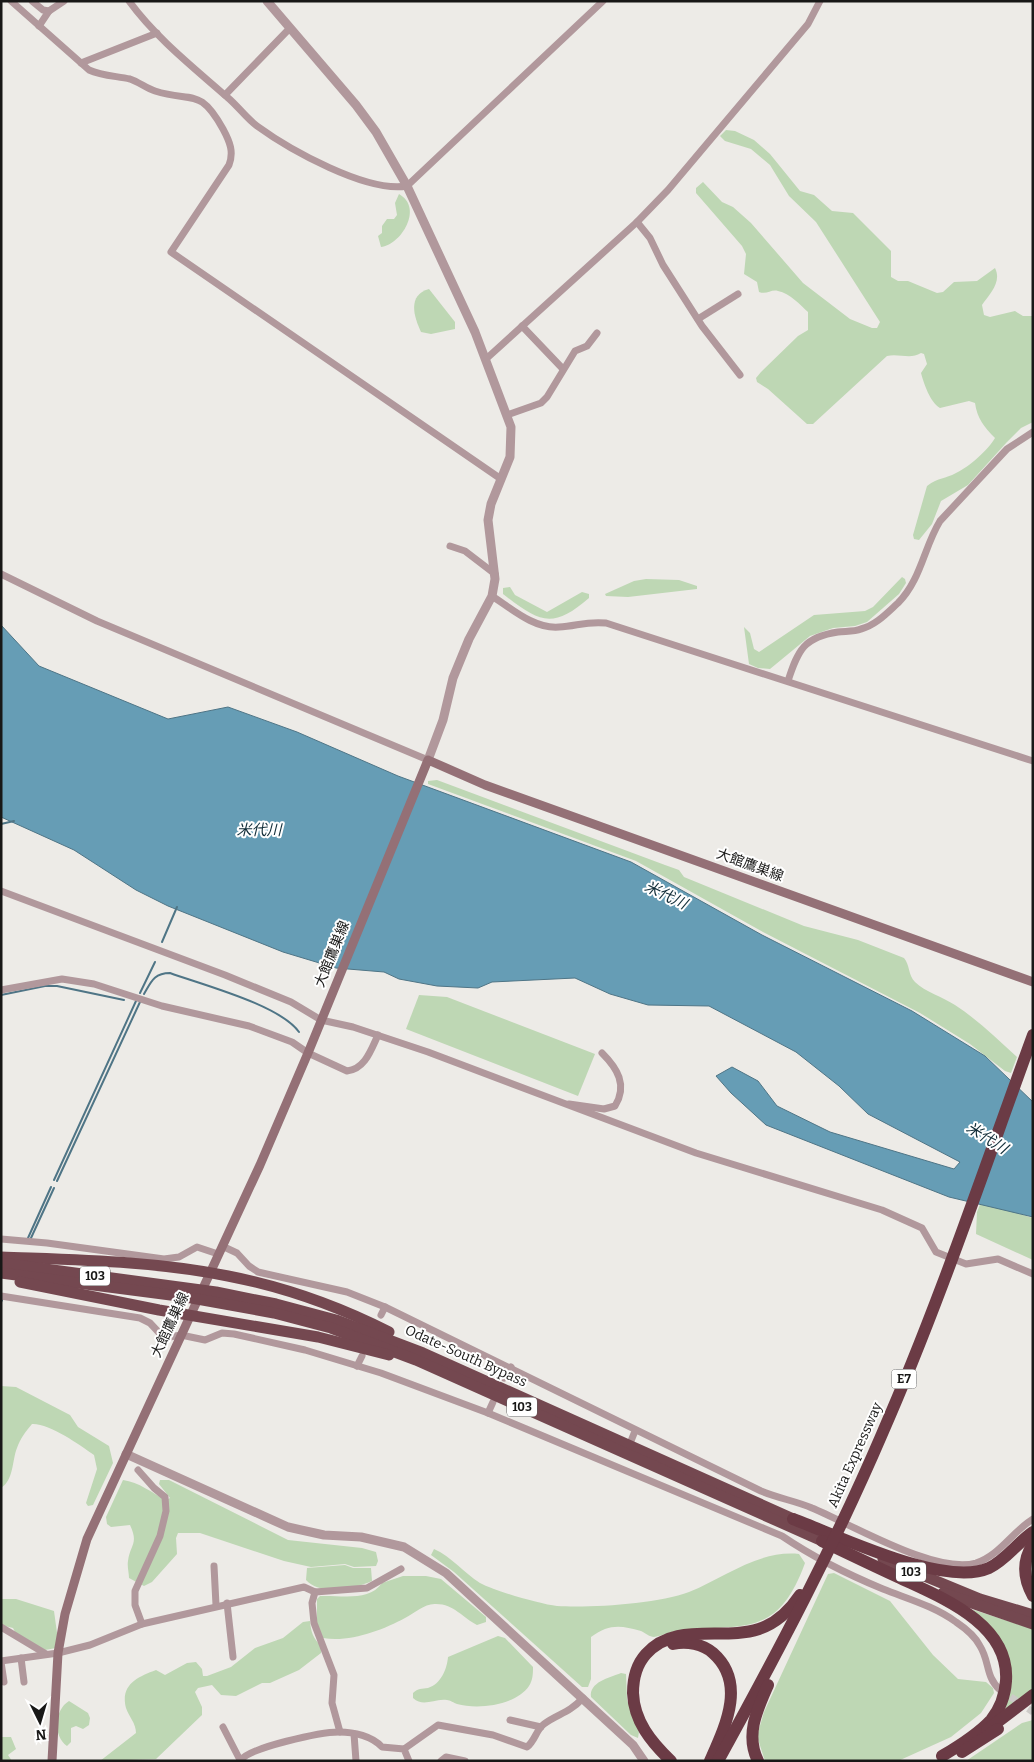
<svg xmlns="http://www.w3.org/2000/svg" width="1034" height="1762" font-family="Bitter,'Noto Sans JP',serif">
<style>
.green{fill:#bed7b4}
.water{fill:#669db5;stroke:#4f7586}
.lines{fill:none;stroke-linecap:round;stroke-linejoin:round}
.stream{stroke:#4f7586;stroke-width:2}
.minor-tunnel{stroke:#cdcbc8;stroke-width:7;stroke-dasharray:7 3.5;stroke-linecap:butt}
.minor{stroke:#b1989c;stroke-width:7}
.tertiary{stroke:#b1989c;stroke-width:9}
.secondary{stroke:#947076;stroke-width:9}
.trunk{stroke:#744850;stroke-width:11}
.motorway{stroke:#6b3b45;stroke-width:12}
.labels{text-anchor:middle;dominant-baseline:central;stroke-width:4;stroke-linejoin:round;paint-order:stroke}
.shield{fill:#fff;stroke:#5d5d5d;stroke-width:1}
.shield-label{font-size:12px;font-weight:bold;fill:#181817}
.street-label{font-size:14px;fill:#181817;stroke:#fff}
.water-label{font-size:15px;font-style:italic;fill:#122e39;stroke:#fff}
</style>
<rect width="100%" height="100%" fill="#edebe7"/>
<g class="green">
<path d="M726,130L735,131L754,140L770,154L800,191L814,195L832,211L853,213L891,251V277L898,281H908L937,293L943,292L954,282L977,281L995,268C1002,282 990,294 982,305L984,315L990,317L1015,311L1023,316H1033V422L1021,428L1007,442L968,485L941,501L932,524L919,540L914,539L913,535L927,486C939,477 945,479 956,473C969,467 988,450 995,438C984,427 977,418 975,403L969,401L940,408C930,402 924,384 921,373L927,364L924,354L921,353C910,360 899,353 887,356L813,424H807L768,389L757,382L756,378L761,372L798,336L808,330V312C800,305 790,293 778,291C771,289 767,295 759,292L757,282L744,274L746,254L742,246L696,193V188L703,182L722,202L733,207L751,223L803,283L850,319L872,328H877L880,322L816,222L789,196L770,165L751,149L725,141L720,136Z"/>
<path d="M399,194C424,208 401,245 381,247L378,236L382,233V226L387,219H394L397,215L395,203Z"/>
<path d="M429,289L455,322V329L431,334L421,332C414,317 407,295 429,289Z"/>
<path d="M902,577L905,579L906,583L899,594L867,622L855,626L833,628L810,636L770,669L758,668L749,664L744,627L750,633L754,649L759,652L814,615L865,611L873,607Z"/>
<path d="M646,579L679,580L697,586V589L628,597L606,596L605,594L634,581Z"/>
<path d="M510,587L515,595L547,612L582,592L589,594V598C552,630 539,622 503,594V588Z"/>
<path d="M437,780L665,865L679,870L684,877L804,926L858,940L904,958C910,965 908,975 915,982C925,992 943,997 955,1005C978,1020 997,1039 1017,1057L1011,1073L1005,1071L970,1044L920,1013L763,932L636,861L428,784V781Z"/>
<path d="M419,995L447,997L595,1054L578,1096L406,1029Z"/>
<path d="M981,1202L1033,1218V1260L976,1234L977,1212Z"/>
<path d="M1,1386L16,1387L70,1415L78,1427L109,1446L113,1463L93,1505L88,1506L86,1503L97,1469L94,1455C80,1445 49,1423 32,1424C26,1431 20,1439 17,1448C12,1460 14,1480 1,1488Z"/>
<path d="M123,1480C139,1482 152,1493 166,1500L170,1498L159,1484L160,1480H169L288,1540L362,1548L376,1552L378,1561L376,1566L354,1567L345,1564L311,1567L284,1561L200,1533H178L176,1538L177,1554L152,1582L144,1586L129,1578C129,1573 127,1566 128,1561C130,1545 139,1544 130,1525L111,1527L107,1524L106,1517Z"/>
<path d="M434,1549C452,1557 464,1573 480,1583C495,1591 540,1604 557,1606C590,1608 658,1604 689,1592C726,1577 758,1550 799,1554L805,1563C777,1640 743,1623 676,1631C669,1632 662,1636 654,1637C650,1637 645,1633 641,1631C620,1625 609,1624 591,1637V1679L588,1687H582L454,1572L431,1555Z"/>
<path d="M345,1565L353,1568H371L372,1581C353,1589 321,1596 306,1580L307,1568Z"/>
<path d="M834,1573L890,1601L933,1655L958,1679L986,1682L993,1688L994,1693L981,1713L951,1737L898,1761H765L757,1736L764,1712L828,1574Z"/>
<path d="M403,1576H426L441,1579L486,1617V1622L477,1625C463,1618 454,1604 436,1604C425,1603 415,1613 405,1618C383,1630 349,1643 323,1638L317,1623V1599L320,1596C341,1595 369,1602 382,1583Z"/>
<path d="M1,1599H16L54,1611L58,1640L56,1648L45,1650L15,1632L13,1628L1,1625Z"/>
<path d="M974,1610L1033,1629V1689L1004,1713L1011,1676L973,1613Z"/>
<path d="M310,1621C311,1632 313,1638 321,1646V1653L299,1670L270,1683H262L236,1696L221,1695L212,1685L198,1688L195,1692L202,1707V1715L156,1759L100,1761L136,1733C136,1723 129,1717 126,1708C120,1685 137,1677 156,1670L165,1675L187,1663L196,1662L202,1669L203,1676H207L231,1667L255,1648L283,1638L303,1622Z"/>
<path d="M498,1636L505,1638L533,1667C533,1673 533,1680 529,1686C516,1705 479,1710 457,1704C454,1703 450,1700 447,1700C434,1698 424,1708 413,1698V1693C418,1688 422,1689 428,1688C441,1684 447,1669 448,1657Z"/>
<path d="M621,1673L626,1674L627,1700L639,1732L638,1738L631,1735L591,1697C589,1682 609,1678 621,1673Z"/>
<path d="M69,1701L88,1713L90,1718L89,1725L83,1729L76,1726L71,1728V1742L67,1746C53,1736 54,1710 69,1701Z"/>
<path d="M1033,1720V1761H966L1022,1723Z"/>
<path d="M1,1737H11L16,1749L8,1755L12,1761H1Z"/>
</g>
<path class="water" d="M1,625L39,666L168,719L228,707L297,732L398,776L631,862L762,935L912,1011L985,1056L1033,1102V1217L949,1197L766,1125L731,1093L716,1076L732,1067L758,1081L777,1106L830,1132L954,1169L960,1162L868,1114L839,1086L796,1052L709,1006L648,1005L610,994L575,978L492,982L478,988L437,986L399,979L384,972L336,968L283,952L168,906L136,890L74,850L1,817Z"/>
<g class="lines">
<g class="stream">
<path d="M1,824L14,821"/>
<path d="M162,942L177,907"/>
<path d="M140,993L155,962"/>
<path d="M144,994C151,982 154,973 170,973C203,985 280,1005 299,1032"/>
<path d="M1,995L45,986H57L124,1000"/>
<path d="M54,1180L136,1001"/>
<path d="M57,1181L140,1002"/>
<path d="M28,1238L51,1187"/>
<path d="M31,1238L54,1188"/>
<path d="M1,1302L2,1300"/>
</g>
<path class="minor-tunnel" d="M1002,1691L1033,1712"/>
<g class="minor">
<path d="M11,1L89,70C102,76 117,76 130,79C139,82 146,88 155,91C192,103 199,86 223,129C230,142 234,152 229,165L171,252L501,479"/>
<path d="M32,1L43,10L49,11"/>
<path d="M129,1C156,38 193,67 227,97C238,106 246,118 257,126C290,150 367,193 407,186L603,1"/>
<path d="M39,26L49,11L64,1"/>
<path d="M81,63L157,33"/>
<path d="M225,95L290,28"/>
<path d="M637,222L650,238L663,265L702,326L740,375"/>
<path d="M698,319L738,294"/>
<path d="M522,326L563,369"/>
<path d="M486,359L637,222L668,190L808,24L820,1"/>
<path d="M507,415L541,403L547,397L575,351L587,346L597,333"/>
<path d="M450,546L465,551L495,574"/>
<path d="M1,574L97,621L428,760"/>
<path d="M492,596C512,609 534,629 559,627C577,626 586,621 606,623L1033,761"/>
<path d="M788,681C798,650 804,637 838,632C845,631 854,632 861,629C876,625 887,613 898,603C921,580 924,547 940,521L1007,449L1033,432"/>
<path d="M1,891L225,975L291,1002L321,1020L353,1027L428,1052L696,1153L882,1210L922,1228L936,1252L966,1264L998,1259L1033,1274"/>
<path d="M1,990L62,979L94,984L162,1006L249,1026L292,1042L308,1053L347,1071C365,1069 371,1050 378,1035"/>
<path d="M569,1104L604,1109L615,1106C628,1085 617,1068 602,1053"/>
<path d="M1,1239L47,1243L164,1259L179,1257L197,1247L218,1254"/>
<path d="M222,1246L237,1253L249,1266L258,1272L347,1292L385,1307L761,1491C777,1498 796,1501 812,1508C851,1524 936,1575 976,1563C1000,1555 1012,1532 1033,1519"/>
<path d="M1,1296L140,1318L150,1323L164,1338L181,1335L205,1340L222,1333L234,1334L305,1350L381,1373L488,1413L782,1536C813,1557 849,1575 883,1589C908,1599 934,1606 956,1622C965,1628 975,1636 980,1646C990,1662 985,1676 1000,1690"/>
<path d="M381,1315L385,1307"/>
<path d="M357,1366L362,1356"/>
<path d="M504,1378L511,1367"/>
<path d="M488,1413L493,1402"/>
<path d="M631,1441L635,1431"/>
<path d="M138,1470L154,1488L165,1497L166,1511L160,1536L135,1591V1605L142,1624"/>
<path d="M214,1566L216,1605"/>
<path d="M315,1592L312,1603L314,1623L334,1675L332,1703L340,1732"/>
<path d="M227,1603L233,1657"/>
<path d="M1,1627L46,1654"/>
<path d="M21,1658L24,1682"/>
<path d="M1,1661L58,1653L90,1645L142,1624L304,1587L315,1592L367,1588L401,1569"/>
<path d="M1,1662L4,1682"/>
<path d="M510,1720L541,1727"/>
<path d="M223,1727L240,1760"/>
<path d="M354,1734L356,1761"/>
<path d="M404,1749L438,1725L493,1735L527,1747C535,1741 536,1730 544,1724C559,1713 568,1714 583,1698"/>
<path d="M240,1761C249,1747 322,1732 339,1732C354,1732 372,1736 382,1747L404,1749L409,1761"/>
<path d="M441,1761L446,1757L465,1761"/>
</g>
<g class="tertiary">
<path d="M267,1L356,105L376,132L407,186L475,332L511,427L510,457L491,504L488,520L495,579L492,596L469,639L453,678L443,720L428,760"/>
<path d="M126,1454L288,1527L324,1535L361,1537L404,1547L446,1573L633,1745L644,1761"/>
</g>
<path class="secondary" d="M52,1761L58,1653L65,1614L87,1539L260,1165L308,1053L428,760L485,785L1033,982"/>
<g class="trunk">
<path d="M1,1257C76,1260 154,1261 228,1276C284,1287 338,1306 389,1332"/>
<path d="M1,1263L216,1292L276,1304L336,1320L423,1353L800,1522"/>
<path d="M1,1273L186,1297L274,1313L331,1328L416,1360L829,1544"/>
<path d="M20,1282L159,1310L318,1337L389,1355"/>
<path d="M883,1559L980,1599L1033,1615"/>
<path d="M943,1593L1033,1624"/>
</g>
<g class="motorway">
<path d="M793,1519C839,1536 944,1588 989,1568C1006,1560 1017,1543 1033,1532"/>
<path d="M822,1541C847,1553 872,1565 898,1577C940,1597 1010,1623 1006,1681C1005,1695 1000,1709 991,1720C977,1735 959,1746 942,1756"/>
<path d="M1033,1544C1022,1561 1023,1578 1033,1596"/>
<path d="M673,1644C687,1641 703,1644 713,1653C747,1683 725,1727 710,1761"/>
<path d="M987,1730L1033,1695"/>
<path d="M962,1752L998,1729"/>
<path d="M671,1761C651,1742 634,1721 633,1693C633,1678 637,1664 646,1654C675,1621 723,1641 759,1629C777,1623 790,1610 800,1595"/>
<path d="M718,1761C777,1654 834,1546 882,1434C939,1304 984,1169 1033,1035"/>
<path d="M758,1761C745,1735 757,1710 768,1685"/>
</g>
</g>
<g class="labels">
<g class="shield">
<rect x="80" y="1266.5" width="30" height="19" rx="4"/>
<rect x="891.5" y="1369.5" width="25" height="19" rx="4"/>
<rect x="507" y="1397.5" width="30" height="19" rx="4"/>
<rect x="896" y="1562.5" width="30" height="19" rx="4"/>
</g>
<g class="shield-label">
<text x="95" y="1276">103</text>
<text x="904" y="1379">E7</text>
<text x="522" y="1407">103</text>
<text x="911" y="1572">103</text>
</g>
<g class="street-label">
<text transform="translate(750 865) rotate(20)">大館鷹巣線</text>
<text transform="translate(332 954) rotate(-68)">大館鷹巣線</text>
<text transform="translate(170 1325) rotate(-65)">大館鷹巣線</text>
<text transform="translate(466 1356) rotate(24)">Odate-South Bypass</text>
<text transform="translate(855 1455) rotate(-66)">Akita Expressway</text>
</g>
<g class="water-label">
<text x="259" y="830">米代川</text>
<text transform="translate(666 895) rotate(26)">米代川</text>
<text transform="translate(987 1138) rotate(32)">米代川</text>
</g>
</g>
<rect width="1034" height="1762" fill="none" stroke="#181817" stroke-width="5"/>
<g transform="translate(40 1722) rotate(175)" stroke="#ffffff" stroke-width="4" paint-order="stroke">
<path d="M0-4L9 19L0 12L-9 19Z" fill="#181817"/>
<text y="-8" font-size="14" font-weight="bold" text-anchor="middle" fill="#181817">N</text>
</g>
</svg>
